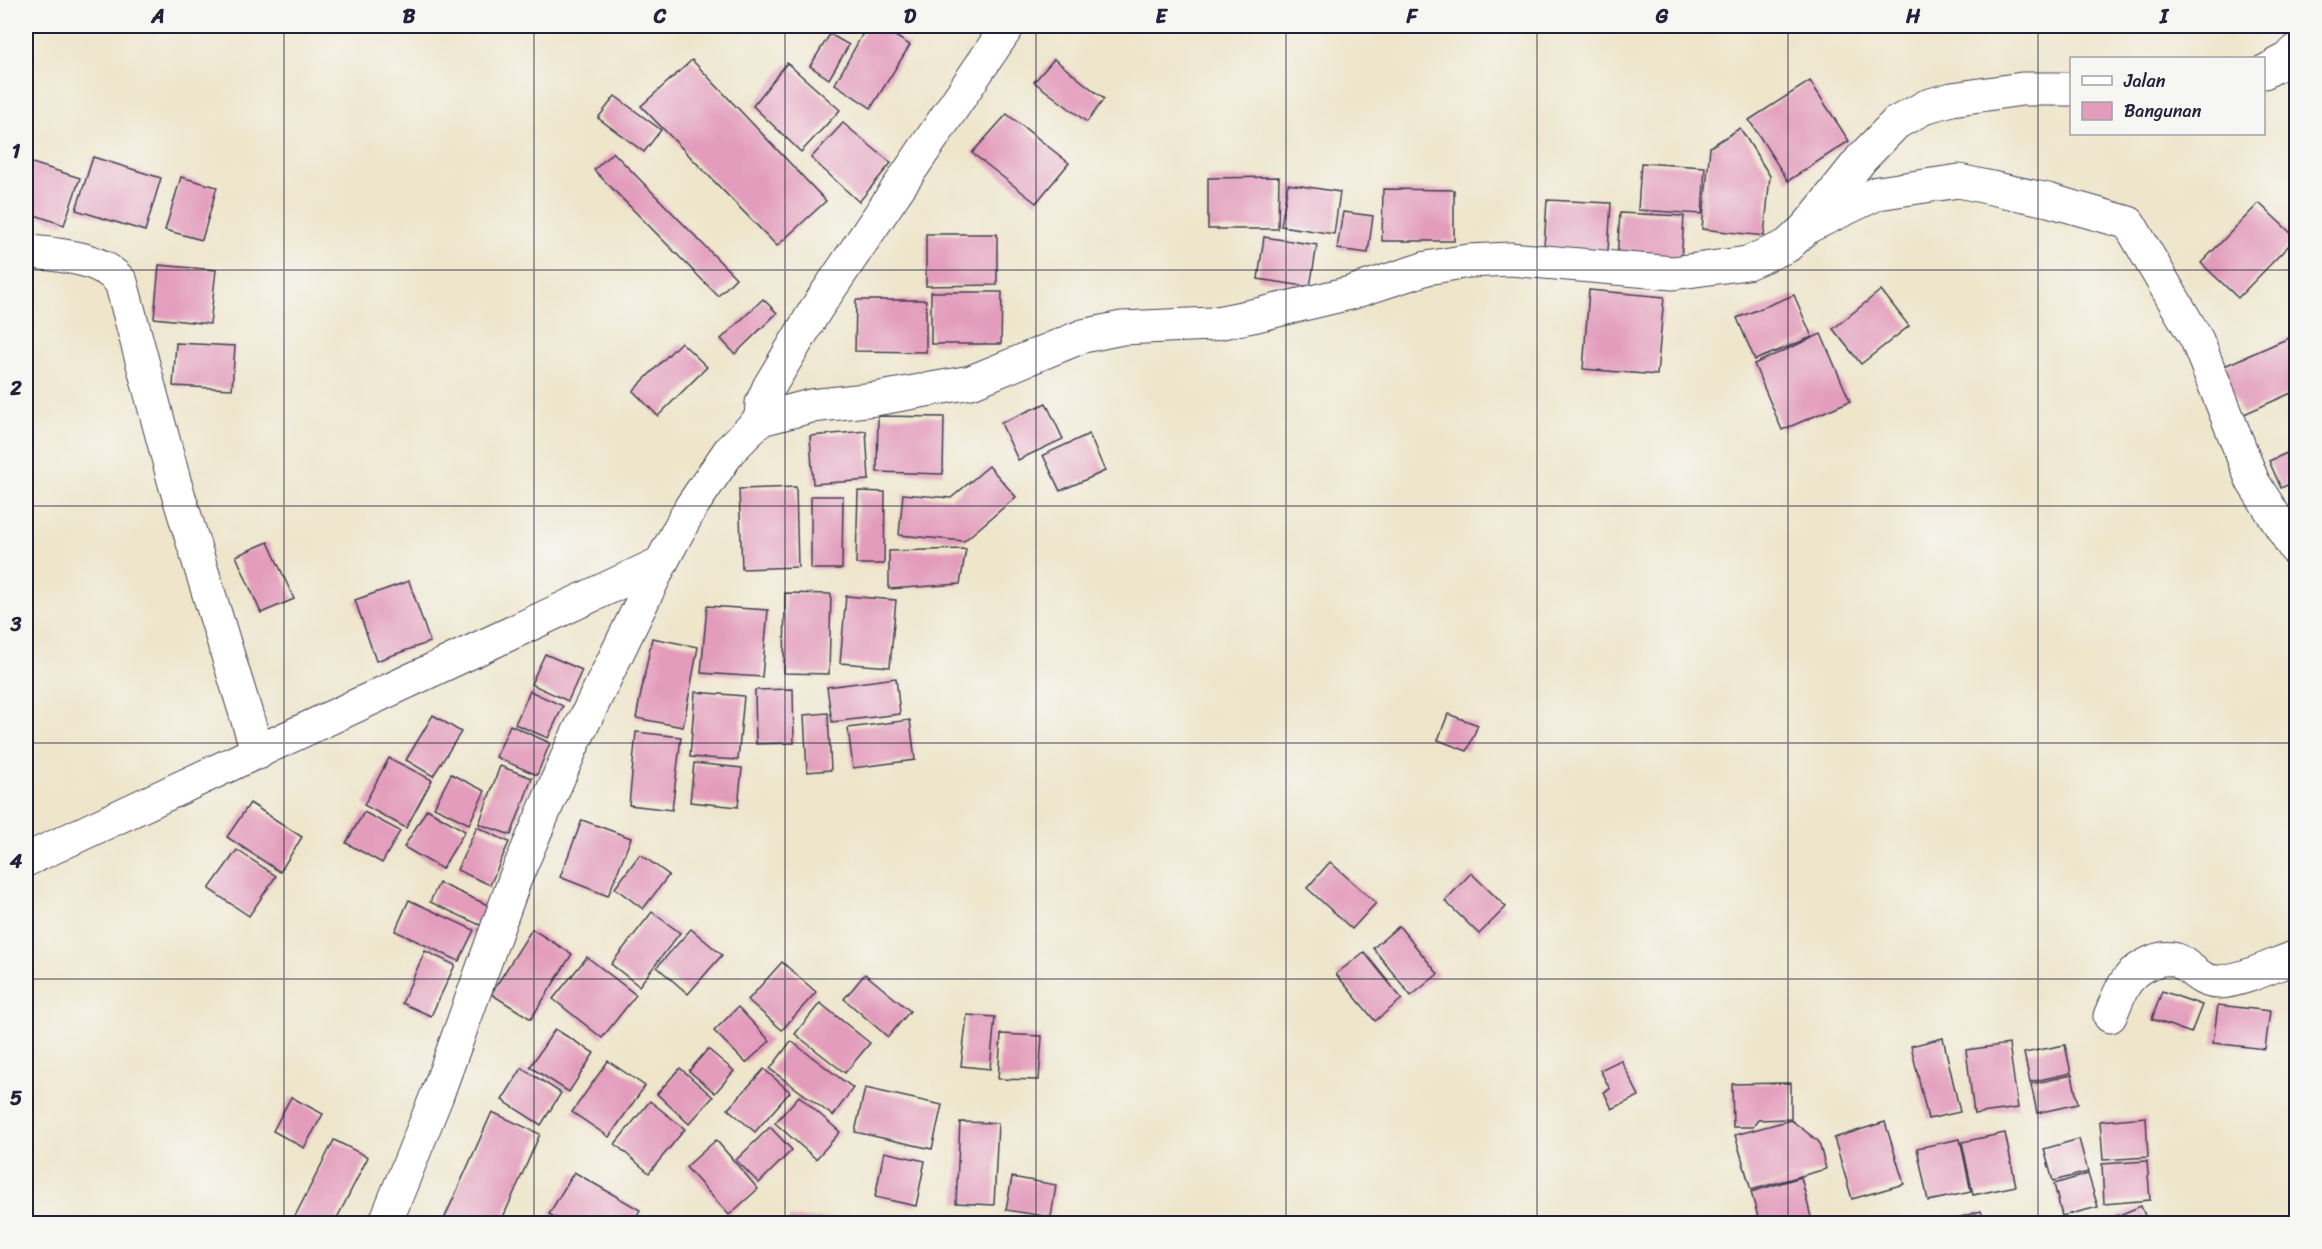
<svg xmlns="http://www.w3.org/2000/svg" width="2322" height="1249" font-family="Sriracha,sans-serif">
<style>
.building{fill:#e39cbb}
.lines{fill:none;stroke-linecap:round;stroke-linejoin:round}
.minor-casing{stroke:#413f51;stroke-width:35}
.major-casing{stroke:#413f51;stroke-width:35}
.minor{stroke:#fff;stroke-width:33}
.major{stroke:#fff;stroke-width:33}
.grid{fill:none;stroke:#22223b;stroke-width:1.5;stroke-opacity:0.55}
.neatline{fill:none;stroke:#22223b;stroke-width:2}
.grid-label{font-size:20px;text-anchor:middle;font-weight:bold;fill:#22223b}
</style>
<rect width="100%" height="100%" fill="#f6f6f2"/>
<filter id="ink" filterUnits="userSpaceOnUse"><feTurbulence type="fractalNoise" baseFrequency=".0167" numOctaves="2"/><feDisplacementMap in="SourceGraphic" scale="12" xChannelSelector="R" yChannelSelector="G"/><feConvolveMatrix kernelMatrix="1 2 1 2 8 2 1 2 1" color-interpolation-filters="sRGB"/></filter>
<filter id="wash" filterUnits="userSpaceOnUse"><feTurbulence type="fractalNoise" baseFrequency=".008" numOctaves="4" result="noise"/><feDisplacementMap in="SourceGraphic" scale="24" xChannelSelector="R" yChannelSelector="G"/><feGaussianBlur stdDeviation="1.35" result="paint"/><feColorMatrix in="noise" values="0 0 0 0 0 0 0 0 0 0 0 0 0 0 0 0 0 1.4 0 .05"/><feComposite in="paint" operator="in"/></filter>
<g filter="url(#wash)">
<rect width="100%" height="100%" fill="#eee5cb"/>
<g id="blocks">
<g class="building">
<path d="M867,26H879L910,45L871,108L835,84Z"/>
<path d="M830,34L849,45L829,79L810,66Z"/>
<path d="M1054,59L1104,99L1087,122L1034,82Z"/>
<path d="M692,60L826,201L777,246L641,106Z"/>
<path d="M787,63L840,110L801,152L753,106Z"/>
<path d="M1810,81L1849,141L1788,181L1749,120Z"/>
<path d="M615,96L661,130L644,152L598,118Z"/>
<path d="M1007,114L1069,163L1036,203L972,153Z"/>
<path d="M843,123L891,163L859,202L811,158Z"/>
<path d="M1740,128L1770,176L1764,236L1702,229L1710,147Z"/>
<path d="M613,152L736,278L718,296L594,170Z"/>
<path d="M93,157L161,178L145,231L76,210Z"/>
<path d="M29,162L80,178L64,225L26,212V172Z"/>
<path d="M1641,163L1705,167L1702,214L1638,210Z"/>
<path d="M181,177L217,187L202,240L165,230Z"/>
<path d="M1279,177L1278,229H1208V178Z"/>
<path d="M1288,184L1340,192L1334,234L1281,226Z"/>
<path d="M1383,189L1454,190V241H1382Z"/>
<path d="M1547,200L1611,203L1608,251L1544,247Z"/>
<path d="M2259,203L2296,238L2238,298L2201,263Z"/>
<path d="M1343,212L1373,216L1368,253L1337,249Z"/>
<path d="M1620,213L1684,216L1681,263L1617,260Z"/>
<path d="M926,234H997V285L926,286Z"/>
<path d="M1264,237L1317,245L1310,287L1258,279Z"/>
<path d="M159,265L216,270L210,324L154,318Z"/>
<path d="M1589,290L1664,297L1657,375L1583,369Z"/>
<path d="M1881,290L1909,326L1861,364L1833,329Z"/>
<path d="M931,292H1002L1001,344H931Z"/>
<path d="M1794,295L1812,337L1755,360L1737,318Z"/>
<path d="M763,299L777,313L735,354L721,339Z"/>
<path d="M856,300H926V352L855,351Z"/>
<path d="M1821,334L1850,401L1782,430L1754,364Z"/>
<path d="M2296,335V391L2242,415L2222,367Z"/>
<path d="M681,342L707,367L658,416L633,391Z"/>
<path d="M176,343L235,346L232,389L173,386Z"/>
<path d="M1046,403L1063,439L1018,460L1001,423Z"/>
<path d="M878,416L944,417L943,474L877,472Z"/>
<path d="M866,431L869,480L813,484L810,436Z"/>
<path d="M1089,434L1105,471L1060,491L1043,455Z"/>
<path d="M2296,449V481L2281,488L2269,461Z"/>
<path d="M989,466L1016,497L964,541L899,535L903,494L951,498Z"/>
<path d="M796,487L798,567L742,569L739,489Z"/>
<path d="M858,491L885,492L884,564H856Z"/>
<path d="M811,496H843L842,569H811Z"/>
<path d="M268,542L294,599L261,613L236,556Z"/>
<path d="M966,549L960,584L889,589V551Z"/>
<path d="M409,581L430,642L376,661L355,600Z"/>
<path d="M785,593L831,594L829,674L784,673Z"/>
<path d="M846,596L896,600L890,667L840,663Z"/>
<path d="M707,606L768,610L762,677L701,673Z"/>
<path d="M652,638L698,647L683,727L636,718Z"/>
<path d="M545,654L582,670L568,701L531,684Z"/>
<path d="M896,678L900,714L832,722L827,687Z"/>
<path d="M793,689L794,743L756,744L755,690Z"/>
<path d="M530,691L563,706L548,738L515,724Z"/>
<path d="M695,692L744,696L738,760L690,757Z"/>
<path d="M828,713L831,770L807,772L804,715Z"/>
<path d="M1448,714L1478,725L1467,751L1438,740Z"/>
<path d="M433,715L461,732L433,776L406,760Z"/>
<path d="M910,720L915,760L853,768L848,728Z"/>
<path d="M510,725L550,743L537,775L496,757Z"/>
<path d="M636,732L681,737L672,810L629,805Z"/>
<path d="M389,758L432,780L406,828L364,805Z"/>
<path d="M694,763L742,768L738,807L690,802Z"/>
<path d="M500,766L532,778L511,835L479,824Z"/>
<path d="M451,774L485,791L469,824L434,807Z"/>
<path d="M250,803L302,837L280,872L227,837Z"/>
<path d="M427,809L465,831L442,869L404,847Z"/>
<path d="M364,812L400,831L382,863L346,843Z"/>
<path d="M582,820L631,838L608,896L560,877Z"/>
<path d="M477,827L509,842L490,885L457,870Z"/>
<path d="M237,850L276,876L249,916L209,889Z"/>
<path d="M640,854L669,875L643,909L615,888Z"/>
<path d="M1330,862L1376,903L1352,929L1307,888Z"/>
<path d="M1471,873L1506,907L1479,934L1445,901Z"/>
<path d="M439,883L490,906L482,926L430,902Z"/>
<path d="M409,900L474,930L459,961L395,931Z"/>
<path d="M652,912L680,933L639,986L611,964Z"/>
<path d="M1399,926L1438,974L1411,996L1373,948Z"/>
<path d="M532,929L572,954L531,1019L491,994Z"/>
<path d="M691,929L722,955L688,994L657,967Z"/>
<path d="M425,951L455,965L431,1016L402,1003Z"/>
<path d="M1364,952L1402,999L1375,1021L1336,974Z"/>
<path d="M587,957L636,995L602,1038L553,999Z"/>
<path d="M782,962L816,992L782,1030L748,1000Z"/>
<path d="M865,974L910,1011L888,1037L844,999Z"/>
<path d="M2162,991L2202,1005L2191,1033L2152,1019Z"/>
<path d="M820,1003L870,1043L845,1073L795,1034Z"/>
<path d="M2218,1005L2270,1011L2265,1049L2213,1043Z"/>
<path d="M738,1007L770,1041L746,1063L714,1031Z"/>
<path d="M967,1015L995,1017L990,1069L961,1066Z"/>
<path d="M555,1029L594,1053L569,1092L530,1067Z"/>
<path d="M1001,1034L1042,1036L1039,1080L998,1079Z"/>
<path d="M1943,1038L1960,1112L1928,1119L1911,1046Z"/>
<path d="M791,1041L853,1088L833,1116L770,1069Z"/>
<path d="M2009,1044L2018,1108L1974,1114L1966,1050Z"/>
<path d="M2065,1045L2071,1073L2030,1082L2024,1053Z"/>
<path d="M708,1049L734,1071L715,1093L689,1071Z"/>
<path d="M1621,1060L1639,1096L1612,1109L1604,1092L1610,1089L1600,1070Z"/>
<path d="M608,1061L645,1086L609,1137L572,1112Z"/>
<path d="M522,1068L561,1093L541,1125L502,1100Z"/>
<path d="M680,1068L713,1097L689,1124L657,1094Z"/>
<path d="M764,1069L790,1092L755,1132L728,1109Z"/>
<path d="M2072,1075L2078,1104L2037,1113L2031,1084Z"/>
<path d="M1791,1083V1119L1758,1120L1753,1127H1733L1732,1084Z"/>
<path d="M865,1088L942,1105L932,1149L855,1132Z"/>
<path d="M799,1096L840,1132L816,1159L775,1123Z"/>
<path d="M291,1097L323,1114L304,1148L273,1131Z"/>
<path d="M650,1101L685,1129L649,1173L615,1144Z"/>
<path d="M492,1112L540,1134L500,1224H458L445,1217Z"/>
<path d="M2146,1117L2148,1157L2103,1160L2100,1121Z"/>
<path d="M1791,1120L1819,1142L1826,1169L1751,1190L1735,1135Z"/>
<path d="M960,1122L998,1123L994,1205L956,1203Z"/>
<path d="M1885,1122L1904,1184L1852,1199L1834,1138Z"/>
<path d="M770,1127L792,1150L759,1183L736,1160Z"/>
<path d="M2005,1133L2016,1186L1973,1195L1962,1142Z"/>
<path d="M1960,1139L1971,1192L1928,1201L1917,1148Z"/>
<path d="M2079,1139L2088,1172L2053,1181L2044,1149Z"/>
<path d="M334,1140L368,1157L334,1224H291Z"/>
<path d="M716,1140L758,1189L729,1215L686,1167Z"/>
<path d="M884,1152L925,1161L916,1206L875,1197Z"/>
<path d="M2147,1161L2150,1200L2104,1204L2102,1164Z"/>
<path d="M574,1172L640,1210L632,1224H565L549,1214Z"/>
<path d="M2088,1174L2098,1207L2062,1216L2054,1184Z"/>
<path d="M1012,1177L1056,1185L1051,1217L1006,1210Z"/>
<path d="M1801,1177L1812,1221L1803,1224H1760L1751,1192Z"/>
<path d="M2141,1206L2148,1223H2100Z"/>
<path d="M1981,1211L1985,1224H1949L1948,1221Z"/>
<path d="M789,1218L853,1220L852,1224H788Z"/>
</g>
</g>
</g>
<g filter="url(#ink)">
<use href="#blocks" fill-opacity="0" stroke="#413f51" stroke-width="1.5"/>
<g class="lines">
<defs>
<g id="minor">
<path d="M1807,227L1878,193L1959,181L2048,200L2129,223L2197,340L2253,482L2296,550"/>
<path d="M26,251C58,256 99,255 121,282L175,484L258,753"/>
<path d="M761,419L762,403L769,387L816,309L1008,26"/>
<path d="M26,860L661,563"/>
<path d="M2110,1016C2115,1005 2119,992 2126,982C2137,967 2164,951 2182,963C2194,971 2202,982 2218,982C2242,981 2274,965 2296,957"/>
</g>
<g id="major">
<path d="M2264,72L2288,59L2296,51"/>
<path d="M385,1224L437,1095L515,879L572,746L661,563L691,507L730,450L761,419L811,406L875,399L971,382L1083,336L1122,328L1212,324L1257,315L1350,293L1427,268L1468,261L1510,259L1673,273L1747,263L1787,246L1807,227L1862,158L1896,123L1927,106L1952,99L2022,89H2072"/>
</g>
</defs>
<use href="#minor" class="minor-casing"/>
<use href="#major" class="major-casing"/>
<use href="#minor" class="minor"/>
<use href="#major" class="major"/>
</g>
</g>
<path class="grid" d="M284,26V1224M534,26V1224M785,26V1224M1036,26V1224M1286,26V1224M1537,26V1224M1788,26V1224M2038,26V1224M26,270H2296M26,506H2296M26,743H2296M26,979H2296"/>
<rect width="2322" height="1249" fill="none" stroke="#f6f6f2" stroke-width="66"/>
<rect x="2070" y="57" width="195" height="78" fill="#f6f6f2" stroke="#a1a1a9" stroke-width="1.5"/>
<rect x="2082" y="76" width="30" height="9" fill="#ffffff" stroke="#a1a1a9" stroke-width="1.5"/>
<text x="2124" y="87" font-size="18" fill="#22223b">Jalan</text>
<rect x="2082" y="102" width="30" height="18" fill="#e39cbb" stroke="#a1a1a9" stroke-width="1.5"/>
<text x="2124" y="117" font-size="18" fill="#22223b">Bangunan</text>
<rect x="33" y="33" width="2256" height="1183" class="neatline"/>
<g class="grid-label">
<text x="158" y="23">A</text>
<text x="409" y="23">B</text>
<text x="660" y="23">C</text>
<text x="910" y="23">D</text>
<text x="1161" y="23">E</text>
<text x="1412" y="23">F</text>
<text x="1662" y="23">G</text>
<text x="1913" y="23">H</text>
<text x="2164" y="23">I</text>
<text x="16" y="158">1</text>
<text x="16" y="395">2</text>
<text x="16" y="631">3</text>
<text x="16" y="868">4</text>
<text x="16" y="1105">5</text>
</g>
</svg>
